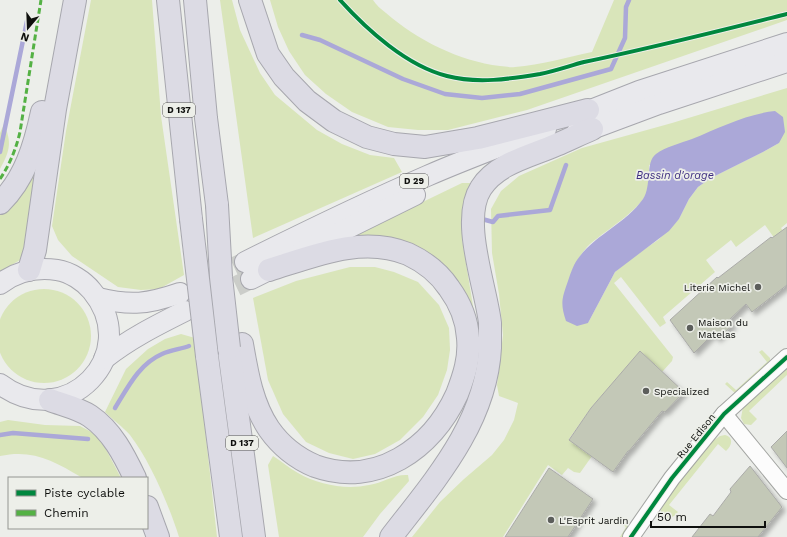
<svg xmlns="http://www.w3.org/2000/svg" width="787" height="537" font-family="'Work Sans',sans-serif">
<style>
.green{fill:#d9e5ba;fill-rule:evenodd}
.water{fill:#aba8d8}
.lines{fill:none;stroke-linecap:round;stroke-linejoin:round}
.stream{stroke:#aba8d8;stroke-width:4.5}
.building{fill:#c3c8b7;stroke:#ababa9;filter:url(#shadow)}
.major-tunnel{stroke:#cbcdc9;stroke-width:20;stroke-dasharray:20 10;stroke-linecap:butt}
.minor-casing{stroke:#a3a5a2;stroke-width:18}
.major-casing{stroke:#a7a7ae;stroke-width:22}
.highway-casing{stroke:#a7a7ae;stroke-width:24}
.minor{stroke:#fcfcfc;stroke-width:16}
.major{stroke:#e9e9ed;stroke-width:20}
.highway{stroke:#dcdbe4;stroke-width:22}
.highway-bridge-casing{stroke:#a7a7ae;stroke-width:24;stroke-linecap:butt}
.highway-bridge{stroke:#dcdbe4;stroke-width:22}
.quiet{stroke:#54b144;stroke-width:3;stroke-dasharray:6 3;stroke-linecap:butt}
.cycleway-casing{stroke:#edefe9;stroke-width:6}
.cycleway{stroke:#00873e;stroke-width:4}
.poi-dot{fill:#5c5e5b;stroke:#edefe9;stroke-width:1.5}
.labels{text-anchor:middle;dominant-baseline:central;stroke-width:3.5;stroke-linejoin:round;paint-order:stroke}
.shield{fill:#edefe9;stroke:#525350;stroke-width:1}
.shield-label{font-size:9px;font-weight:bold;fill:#0f100e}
.poi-label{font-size:10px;fill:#0f100e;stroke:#edefe9;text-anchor:start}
.street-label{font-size:10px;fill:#0f100e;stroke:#edefe9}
.water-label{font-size:11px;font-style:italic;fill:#3d2d80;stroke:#edefe9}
</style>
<defs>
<filter id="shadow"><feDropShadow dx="3.5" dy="3.5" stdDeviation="2" flood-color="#0004"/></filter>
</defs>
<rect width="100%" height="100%" fill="#eceeea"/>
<g class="green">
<path d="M91,0H152L161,116L184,275L159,289L141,290L118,287L72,256L58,240L52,226L66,131Z"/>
<path d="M220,0H232L240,30L260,73L275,95L317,130L342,144L370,155L394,158L402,172L253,238Z"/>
<path d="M270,0H373C376,5 381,9 386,13C417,40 459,61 500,66C505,66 510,68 515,67C541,65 567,57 592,52L614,0H787V20L527,110L448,130H418L388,127L352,112L326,94L305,75L289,51L278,27Z"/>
<path d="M787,88V223L781,228L787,236V256L765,225L736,247L731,240L706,260L715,272L663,317L666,323L660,327L621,277L614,283L673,357L672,361L662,372L640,352L591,408L569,439L592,456L580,473L574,472L568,468L562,475L548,465L503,537H412L440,502L464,479L492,455L504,440L514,420L518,403L499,396L497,385L503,335L499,294L492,253L491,209L501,191L519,176L582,148L672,123ZM779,143L763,152L711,178L698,187L689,199L679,219L658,240L633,257L615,272L588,323L571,273C576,263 580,255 587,247C602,232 642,210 648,190C650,183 649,173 649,165Z"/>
<path d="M4,124C12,143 10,150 0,169V133Z"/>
<path d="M38,163L25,257L0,272V209Z"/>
<path d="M462,183H470V187L464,219L462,239L474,312L471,314L448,272L344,240Z"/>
<path d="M350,267H375L394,272L418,282L439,305L449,328L450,350L447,370L438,395L423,417L400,440L375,454L353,459L329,453L306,442L283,414L268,380L253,298L296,281Z"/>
<circle cx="44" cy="336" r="47"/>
<path d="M181,334L195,338L217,537H179C169,505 150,461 130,435C123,427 113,420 105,412L126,369L148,349L165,339Z"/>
<path d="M762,350L770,358V362L736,394L725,384L727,382L736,390L767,362L759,352Z"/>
<path d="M787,367V375L749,411L757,419L751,425L744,424L741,418L743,407Z"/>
<path d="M8,420L45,425L80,426L99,436L121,478C115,478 85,480 81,477C54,461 33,449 0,456V422Z"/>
<path d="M725,435C734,437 732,446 726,451L718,444L669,505L678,512L674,516L670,518C658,518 660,510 664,502L711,442L720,436Z"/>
<path d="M273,456C281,461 289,468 298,473C319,485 346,490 369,485C383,483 394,474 408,475L409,481L380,514L363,537H279L268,465Z"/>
<path d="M620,518H624L628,519L629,525L622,537H620L626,527L617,521Z"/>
</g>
<path class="water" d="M775,111L783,117L785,132L779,143L763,152L711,178L698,187L689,199L679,219L669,231L615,272L588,323L577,326L566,321C560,303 562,298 568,281C571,272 574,263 580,256C597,234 626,223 643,199C652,186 645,162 656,154C665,147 681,143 692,139C719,128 746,114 775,111Z"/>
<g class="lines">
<g class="stream">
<path d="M302,35L320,40L403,79L445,94L482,98L520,94L611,69L625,38L626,7L629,0"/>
<path d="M0,152L27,21"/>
<path d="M482,219L493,222L498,216L550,210L566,165"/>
<path d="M115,408C128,387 139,364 162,354C171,350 181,349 189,346"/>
<path d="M0,435L13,433L88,439"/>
</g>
</g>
<g class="building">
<path d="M787,227V285L752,312L746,304L729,320L733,325L717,339L713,334L694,353L670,320L717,277L718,278L771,237L772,238Z"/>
<path d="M640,351L684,392L665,412L662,411L629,451H628L613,472L569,440L591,408Z"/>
<path d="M787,431V468L771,447Z"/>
<path d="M750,466L782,507L758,537H692L710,514L713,516L731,492L730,489Z"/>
<path d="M549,468L593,499L568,537H505Z"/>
</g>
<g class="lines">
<g class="major-tunnel">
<path d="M207,280L245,262"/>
<path d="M209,299L251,279"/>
</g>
<defs>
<g id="minor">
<path d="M724,414L787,491"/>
<path d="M631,537L672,478L724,414L787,357"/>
</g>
<g id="major">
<path d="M573,117L639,91L787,43"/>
<path d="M577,132L592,129L659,104L787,62"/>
<path d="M245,262C305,232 365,203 427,176C466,159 506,144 546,129"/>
<path d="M251,279L269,270L326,239L415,195"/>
<path d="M0,284C17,271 36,267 57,270C70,272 84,281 92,291C144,354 66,434 0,384"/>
<path d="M98,298C131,306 148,304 180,293"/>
<path d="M104,359C129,339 157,325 185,311"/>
</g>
<g id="highway">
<path d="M168,0L191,219"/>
<path d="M195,0L206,118L217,205"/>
<path d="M250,0L268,54L284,77L307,101L334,121L367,137L394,144L425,147L478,138L588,110"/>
<path d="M0,203C25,179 35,145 42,112"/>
<path d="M29,270L35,250L55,109L75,0"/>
<path d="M242,344C247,373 252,404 269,429C281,446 296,458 315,466C376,488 432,449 457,394C464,376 470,358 468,338C467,320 460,303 449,288C439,273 425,262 408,254C362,235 314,256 269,270"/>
<path d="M229,350L254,537"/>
<path d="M207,356L231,537"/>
<path d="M50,400C63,405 78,408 90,416C112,431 124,455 135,478"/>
<path d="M147,507L158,537"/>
<path d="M391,537C435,480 486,423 490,348C490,340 490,331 490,323C486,287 460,220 481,188C497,163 531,156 556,145C568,140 580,134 592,129"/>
</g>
</defs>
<use href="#minor" class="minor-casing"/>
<use href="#major" class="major-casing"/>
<use href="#highway" class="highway-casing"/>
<use href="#minor" class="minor"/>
<use href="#major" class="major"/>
<use href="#highway" class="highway"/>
<defs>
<g id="highway-bridge">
<path d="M217,205L221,277L229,348"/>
<path d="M191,219L207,356"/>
</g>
</defs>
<use href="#highway-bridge" class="highway-bridge-casing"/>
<use href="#highway-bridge" class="highway-bridge"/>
<path class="quiet" d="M0,179C10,164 16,149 20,132L41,0"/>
<defs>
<g id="cycleway">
<path d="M340,0C367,30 407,66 447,76C477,84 510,79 540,74C555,71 569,66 584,62C652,48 719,31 787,14"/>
<path d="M631,537L672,478L724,414L787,357"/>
</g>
</defs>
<use href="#cycleway" class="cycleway-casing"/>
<use href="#cycleway" class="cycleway"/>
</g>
<g class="poi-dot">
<circle cx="758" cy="287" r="4"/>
<circle cx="690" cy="328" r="4"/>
<circle cx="646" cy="391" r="4"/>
<circle cx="551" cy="520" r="4"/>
</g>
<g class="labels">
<g class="shield">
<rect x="163" y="103" width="32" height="14" rx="3"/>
<rect x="400" y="174" width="28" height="14" rx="3"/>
<rect x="226" y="436" width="32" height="14" rx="3"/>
</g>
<g class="shield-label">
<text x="179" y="110">D 137</text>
<text x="414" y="181">D 29</text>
<text x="242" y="443">D 137</text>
</g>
<g class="poi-label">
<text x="750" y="287" text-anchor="end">Literie Michel</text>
<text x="698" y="322">Maison du<tspan x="698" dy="12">Matelas</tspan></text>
<text x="654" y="391">Specialized</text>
<text x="559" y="520">L'Esprit Jardin</text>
</g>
<g class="street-label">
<text transform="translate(696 436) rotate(-51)">Rue Edison</text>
</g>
<g class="water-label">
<text x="675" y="175">Bassin d'orage</text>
</g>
</g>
<rect x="8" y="477" width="140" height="52" fill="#edefe9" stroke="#949691"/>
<rect x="16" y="490" width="20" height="6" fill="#00873e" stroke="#949691"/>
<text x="44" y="497" font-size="12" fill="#0f100e">Piste cyclable</text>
<rect x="16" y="510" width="20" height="6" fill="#54b144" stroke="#949691"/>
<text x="44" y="517" font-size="12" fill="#0f100e">Chemin</text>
<g transform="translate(28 28) rotate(199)" stroke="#edefe9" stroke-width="3" paint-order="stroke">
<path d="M0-3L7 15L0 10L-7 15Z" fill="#0f100e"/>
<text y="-6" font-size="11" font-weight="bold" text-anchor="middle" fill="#0f100e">N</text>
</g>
<path d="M651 521v6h114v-6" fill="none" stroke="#0f100e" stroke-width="2"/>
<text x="657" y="521" font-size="12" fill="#0f100e" stroke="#edefe9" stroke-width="3" paint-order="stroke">50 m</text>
</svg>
